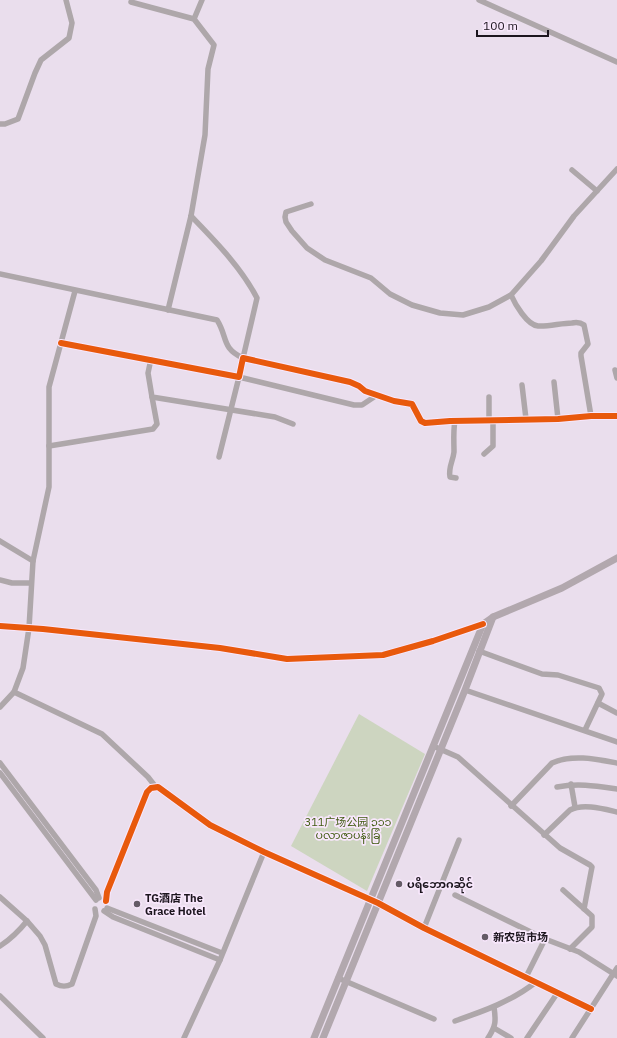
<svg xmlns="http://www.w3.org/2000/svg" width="617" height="1038" font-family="'IBM Plex Sans','Noto Sans SC','Noto Sans Myanmar',sans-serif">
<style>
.green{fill:#cdd5c0}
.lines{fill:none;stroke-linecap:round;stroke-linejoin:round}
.minor{stroke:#aea7aa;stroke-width:5.5}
.major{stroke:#b2a8ae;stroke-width:7}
.cycleway-casing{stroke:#f8e7fc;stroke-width:8}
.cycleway{stroke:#e8590c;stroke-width:6}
.poi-dot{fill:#645b66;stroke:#f8e7fc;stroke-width:1.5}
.labels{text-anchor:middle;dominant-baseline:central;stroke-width:3.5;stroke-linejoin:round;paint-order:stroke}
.park-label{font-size:11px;fill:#3e5a0e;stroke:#f8e7fc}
.poi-label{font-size:11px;font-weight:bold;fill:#1c151e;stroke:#f8e7fc;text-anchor:start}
</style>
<rect width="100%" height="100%" fill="#eadeed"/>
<path class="green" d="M359,714L425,754L367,891L291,846Z"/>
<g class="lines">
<g class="minor">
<path d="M479,0L617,62"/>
<path d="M131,2L194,19L214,45L208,69L205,135L191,216L168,310"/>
<path d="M194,19L202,0"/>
<path d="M0,124H5L18,119L35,73L41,60L69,38L72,23L66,0"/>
<path d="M572,170L597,191"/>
<path d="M311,204L286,212L285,217L286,222L292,231L307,248L325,260L371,278L390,294L412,305L440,313L463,315L489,307L511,295L541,261L574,216L617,169"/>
<path d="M0,274L217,320C228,337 221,348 243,358L257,298C241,267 215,241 191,216"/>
<path d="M511,295C515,304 527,325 538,326C547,327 562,323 572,323C577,322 580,322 584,325L588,344L581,353V356L591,416"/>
<path d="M61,343L239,377L243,358L350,382L359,386L365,391L394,401L412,404L421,421L425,423L450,421L558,419L591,416H617"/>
<path d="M151,359L148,373L152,397L275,417L293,424"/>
<path d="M615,370L617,378"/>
<path d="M554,382L558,419"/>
<path d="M522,385L526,419"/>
<path d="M489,397V420"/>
<path d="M455,421C453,431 454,442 454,452C453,461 448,468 450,477L456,478"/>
<path d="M49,446L153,429L157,424L152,397"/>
<path d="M484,454L493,446V420"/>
<path d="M219,457L239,377L354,405H362L377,395"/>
<path d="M0,541L33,561"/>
<path d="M0,580L12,583H31"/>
<path d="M0,626L43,629L220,648L287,659L383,655L433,641L483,624"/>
<path d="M479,651L542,674L558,675L599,688L602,694L585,730"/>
<path d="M465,690L617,742"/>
<path d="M14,692L102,734L148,777L155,786"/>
<path d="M598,703L617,713"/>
<path d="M0,707L14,692L23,668L29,628L33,561L49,487V387L75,291"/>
<path d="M433,746L458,757L560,848L590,865L592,867L591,872L584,909"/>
<path d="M0,763L96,890L99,898"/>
<path d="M0,773L96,900"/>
<path d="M571,784L575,807"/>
<path d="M557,787C578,783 596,786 617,789"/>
<path d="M511,806L552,763C572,754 596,759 617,763"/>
<path d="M544,835L570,810C583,803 604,809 617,812"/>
<path d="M563,890L592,916V927L570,949"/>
<path d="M455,895L545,939L579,952L617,976"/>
<path d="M0,897L27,921C19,931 11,939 0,946"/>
<path d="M106,901L107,892L147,792L151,788L158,787L210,825L264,852L378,903L424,928L591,1009"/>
<path d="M107,908L222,953"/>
<path d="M104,911L113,917L220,960"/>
<path d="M27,921L40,936L45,945L56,984C62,987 66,987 72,984L96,916L95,909"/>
<path d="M424,928L459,840"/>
<path d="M526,977L545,939"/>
<path d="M338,978L434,1019"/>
<path d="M0,996L43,1038"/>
<path d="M455,1021C484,1011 512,1001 536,982"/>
<path d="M494,1028L511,1038"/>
<path d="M184,1038L220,960L264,852"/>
<path d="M488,1038C496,1026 496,1021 494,1007"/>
<path d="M527,1038L558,992"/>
<path d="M572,1038L617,968"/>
</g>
<g class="major">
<path d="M314,1038L483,624L493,617L562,588L617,558"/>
<path d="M323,1038L465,690L493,617"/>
</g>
<defs>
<g id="cycleway">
<path d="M61,343L239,377L243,358L350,382L359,386L365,391L394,401L412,404L421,421L425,423L450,421L558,419L591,416H617"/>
<path d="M0,626L43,629L220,648L287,659L383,655L433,641L483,624"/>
<path d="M106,901L107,892L147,792L151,788L158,787L210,825L264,852L378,903L424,928L591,1009"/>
</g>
</defs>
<use href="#cycleway" class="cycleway-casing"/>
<use href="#cycleway" class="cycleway"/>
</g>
<g class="poi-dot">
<circle cx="399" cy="884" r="4"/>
<circle cx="137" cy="904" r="4"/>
<circle cx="485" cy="937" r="4"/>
</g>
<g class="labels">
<g class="park-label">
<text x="348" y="822">311广场公园 ၃၁၁<tspan x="348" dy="13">ပလာဇာပန်းခြံ</tspan></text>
</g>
<g class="poi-label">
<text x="407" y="884">ပရိဘောဂဆိုင်</text>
<text x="145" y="898">TG酒店 The<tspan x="145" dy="13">Grace Hotel</tspan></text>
<text x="493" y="937">新农贸市场</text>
</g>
</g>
<path d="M477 30v6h71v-6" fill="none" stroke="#1c151e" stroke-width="2"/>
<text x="483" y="30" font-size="12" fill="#1c151e" stroke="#f8e7fc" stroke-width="3" paint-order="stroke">100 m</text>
</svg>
